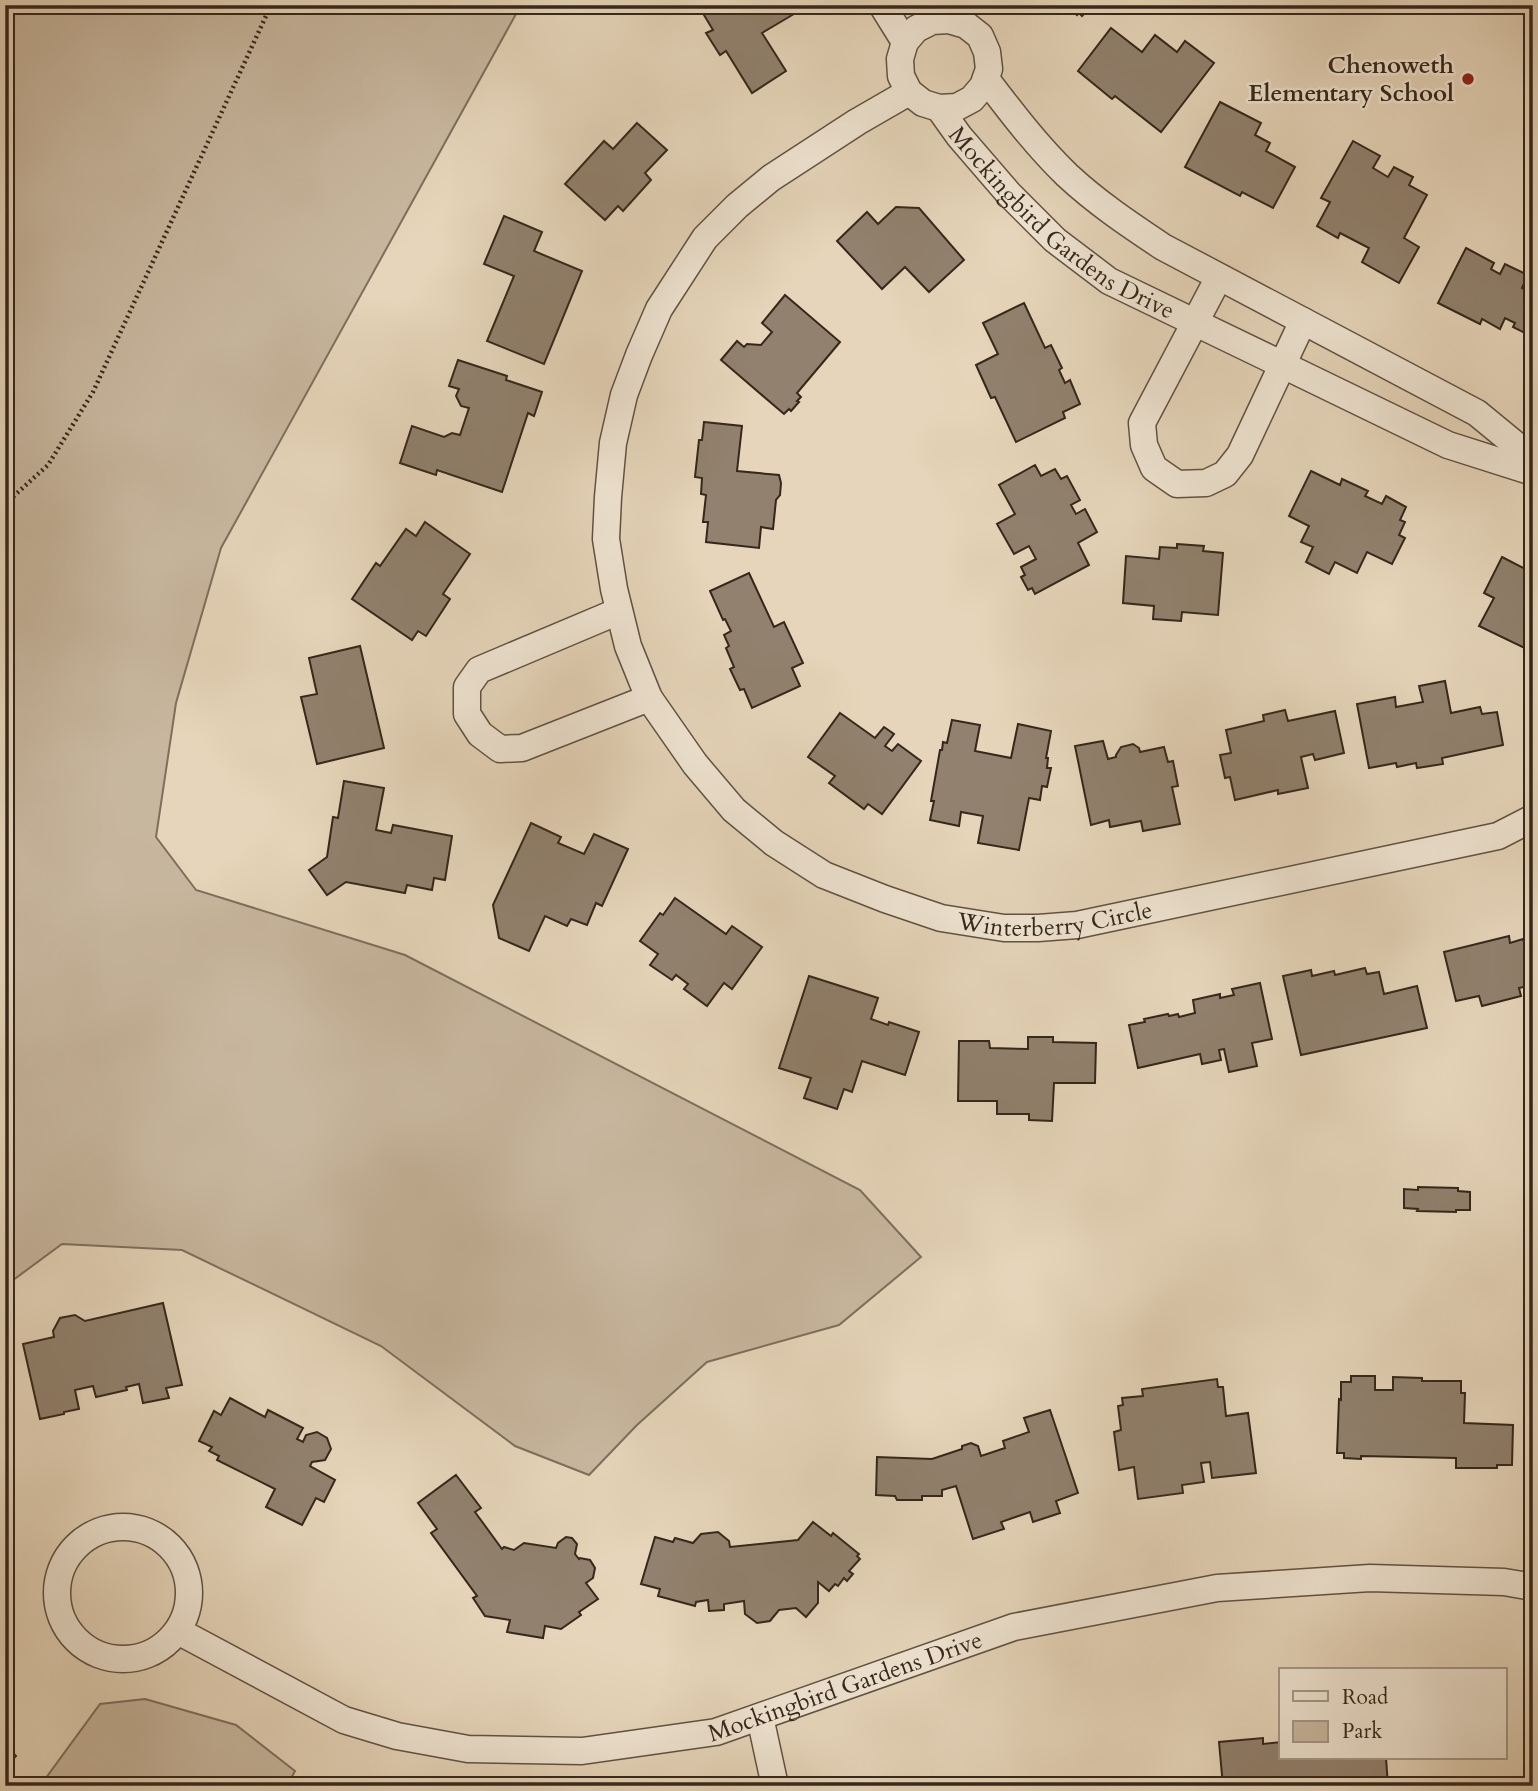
<svg xmlns="http://www.w3.org/2000/svg" width="1538" height="1791" font-family="Cardo,serif">
<style>
.green{fill:#c8b79f;stroke:#7e6f5d;stroke-width:2}
.building{fill:#91816e;stroke:#35271b;stroke-width:2}
.lines{fill:none;stroke-linecap:round;stroke-linejoin:round}
.street-casing{stroke:#615243;stroke-width:29}
.path{stroke:#35271b;stroke-width:4.5;stroke-dasharray:2 3.5;stroke-linecap:butt}
.street{stroke:#efe4d2;stroke-width:26}
.poi-dot{fill:#8f2418;stroke:#efe4d2;stroke-width:2.5}
.labels{text-anchor:middle;dominant-baseline:central;stroke-width:5;stroke-linejoin:round;paint-order:stroke}
.poi-label{font-size:24px;font-weight:bold;fill:#35271b;stroke:#efe4d2;text-anchor:end}
.street-label{font-size:24px;fill:#35271b;stroke:#efe4d2}
</style>
<rect width="100%" height="100%" fill="#e6d5ba"/>
<filter id="stains"><feTurbulence type="fractalNoise" baseFrequency=".00286" numOctaves="4"/><feColorMatrix values="0 0 0 0 .2 0 0 0 0 .09 0 0 0 0 .02 0 0 0 .5 -.17"/></filter>
<radialGradient id="worn" r=".72"><stop offset=".6" stop-color="#630" stop-opacity="0"/><stop offset="1" stop-color="#630" stop-opacity=".3"/></radialGradient>
<g class="green">
<path d="M5,5H521L221,548L176,703L156,837L196,890L405,955L860,1190L921,1257L839,1325L707,1362L637,1425L589,1475L515,1446L381,1346L182,1250L62,1244L5,1286Z"/>
<path d="M145,1699L236,1725L295,1771L287,1786H40L100,1704Z"/>
</g>
<g class="building">
<path d="M698,5H789L794,14L762,33L786,71L752,93L726,51L720,55L706,33L713,30Z"/>
<path d="M1066,5H1092L1082,16L1079,13L1077,15Z"/>
<path d="M1111,28L1142,52L1155,35L1177,52L1185,41L1214,63L1161,132L1115,96L1112,99L1078,71Z"/>
<path d="M1220,102L1261,123L1255,135L1270,143L1266,151L1295,167L1273,208L1242,192L1240,196L1185,167Z"/>
<path d="M637,123L667,150L645,173L651,180L623,211L618,206L605,220L565,184L604,141L613,149Z"/>
<path d="M1353,141L1380,156L1373,168L1388,177L1394,167L1413,177L1409,185L1427,195L1404,238L1419,247L1399,283L1362,262L1369,248L1340,233L1338,238L1317,226L1330,202L1321,198Z"/>
<path d="M896,207L919,208L964,260L929,292L905,267L882,289L837,241L867,212L878,224Z"/>
<path d="M504,216L542,232L534,251L582,271L544,364L487,341L514,276L484,264Z"/>
<path d="M1466,248L1494,263L1491,269L1500,274L1505,264L1528,275L1522,288L1533,293V337L1513,327L1515,323L1505,318L1500,329L1482,319L1480,324L1438,303Z"/>
<path d="M785,295L840,342L797,393L801,397L797,401L799,402L791,411L789,409L784,414L721,360L737,341L744,347L747,344L761,345L772,332L762,323Z"/>
<path d="M1024,303L1045,348L1051,345L1062,368L1059,370L1065,383L1070,380L1080,404L1063,412L1065,418L1016,442L995,397L991,398L976,365L998,354L983,323Z"/>
<path d="M458,360L507,376L506,380L542,392L534,416L528,413L502,492L437,470L436,475L400,463L412,426L444,437L452,433L460,435L469,408L461,406L456,396L459,389L449,386Z"/>
<path d="M704,422L742,426L737,471L779,475L781,483L780,495L776,500L773,529L761,527L759,548L706,542L708,522H703L706,495L701,494L702,478L695,477L699,440H702Z"/>
<path d="M1035,465L1041,476L1055,469L1061,479L1067,476L1080,500L1071,505L1076,514L1085,509L1097,532L1078,543L1089,565L1035,594L1032,588L1028,590L1021,577L1025,575L1021,567L1036,559L1029,546L1014,554L997,524L1015,514L999,485Z"/>
<path d="M1311,471L1340,485L1342,479L1368,491L1365,496L1382,504L1386,496L1406,507L1400,520L1405,522L1399,535L1405,538L1392,564L1367,552L1357,573L1335,562L1329,574L1306,562L1313,547L1301,542L1309,526L1289,516Z"/>
<path d="M425,522L470,554L443,594L450,599L426,636L418,631L412,640L352,599L376,563L380,566L406,529L416,536Z"/>
<path d="M1177,544L1204,546L1203,551L1223,553L1218,615L1182,612L1181,621L1153,619L1154,606L1123,603L1126,556L1159,559L1160,547L1177,548Z"/>
<path d="M1502,557L1533,573V652L1479,626L1494,598L1484,593Z"/>
<path d="M749,573L774,627L784,622L803,663L792,668L800,686L752,708L744,689L740,690L730,669L734,667L726,648L729,646L724,635L731,631L725,619L723,620L710,591Z"/>
<path d="M360,646L384,748L317,764L301,697L317,694L309,658Z"/>
<path d="M1445,681L1451,713L1480,707L1482,714L1497,712L1503,745L1442,758L1443,764L1417,768L1416,763L1397,767L1396,763L1369,768L1357,704L1395,697L1396,707L1423,702L1419,686Z"/>
<path d="M1285,710L1288,721L1335,711L1344,753L1315,760L1313,754L1301,757L1308,788L1278,794V790L1235,800L1230,777L1225,778L1220,755L1231,753L1226,730L1264,721L1263,715Z"/>
<path d="M840,713L875,738L884,727L894,734L885,746L892,751L898,744L921,761L882,814L868,804L864,809L829,783L835,776L808,757Z"/>
<path d="M952,720L980,725L975,751L1011,758L1018,724L1051,731L1046,758H1048L1047,768H1051L1047,787L1042,786L1040,800L1029,798L1019,850L978,843L983,816L961,812L959,826L930,820L934,801H931L940,750H942L943,742L947,743Z"/>
<path d="M1103,741L1108,759L1116,757V755L1121,747L1133,744L1139,748L1140,752L1164,747L1168,762L1173,761L1178,786L1172,787L1180,824L1143,831L1141,821L1110,827L1109,820L1091,825L1075,746Z"/>
<path d="M344,781L384,788L376,830L391,833L393,825L452,836L445,880L434,878L432,890L407,885L405,893L346,882L327,895L309,870L327,857L333,817L338,818Z"/>
<path d="M531,823L561,837L558,843L584,854L594,834L628,849L602,906L596,903L587,925L571,919L567,926L545,916L529,951L499,938L493,905Z"/>
<path d="M675,898L726,934L732,926L762,947L732,989L724,983L707,1006L684,989L688,984L676,975L672,980L650,965L658,954L640,941L660,913L663,915Z"/>
<path d="M1509,936L1510,943L1523,939L1525,945L1533,943V985L1519,988L1521,996L1482,1006L1479,996L1456,1001L1444,952Z"/>
<path d="M1365,968L1367,974L1379,972L1384,994L1417,986L1427,1028L1301,1055L1283,976L1311,970L1312,976L1334,971L1335,975Z"/>
<path d="M809,976L878,998L871,1019L888,1025L889,1022L919,1032L905,1075L862,1061L852,1092L844,1089L837,1109L804,1098L811,1078L779,1068Z"/>
<path d="M1260,983L1272,1039L1252,1043L1257,1066L1229,1072L1224,1049L1219,1050L1221,1060L1202,1064L1200,1054L1138,1068L1129,1025L1145,1022L1144,1019L1168,1014L1169,1016L1178,1014L1179,1017L1195,1013L1193,1000L1220,994V998L1234,995L1232,989Z"/>
<path d="M1028,1037H1053V1042L1096,1043L1095,1083H1054L1052,1121L1029,1120V1114H997V1101H958L959,1041H989L990,1048L1028,1049Z"/>
<path d="M1418,1187L1458,1188V1191L1470,1192V1210H1456V1212L1417,1211L1418,1209L1404,1208V1189L1418,1190Z"/>
<path d="M163,1303L182,1385L166,1388L169,1398L143,1403L139,1384L126,1387L127,1390L96,1397L93,1386L75,1390L79,1409L64,1412V1414L40,1419L23,1344L54,1337L53,1331L60,1318L75,1315L85,1321Z"/>
<path d="M1351,1376H1375V1390H1393V1377L1422,1378V1381H1461V1393H1465L1464,1423L1513,1425L1512,1465H1497V1468H1456V1458L1361,1456V1459L1344,1458V1453H1337L1339,1399L1341,1400V1382H1351Z"/>
<path d="M1217,1379L1218,1387H1223L1226,1416L1248,1413L1256,1473L1212,1478L1210,1462L1201,1463L1204,1482L1182,1485L1183,1493L1138,1499L1134,1467L1119,1470L1114,1432L1121,1430L1118,1406L1123,1405L1122,1398L1143,1396L1142,1389Z"/>
<path d="M230,1398L265,1417L268,1410L303,1428L297,1439L303,1442L306,1435L317,1432L327,1438L331,1449L325,1460L312,1462L310,1466L335,1480L324,1502L316,1498L302,1525L266,1507L275,1489L217,1460L219,1456L209,1451L212,1447L199,1441L214,1411L221,1415Z"/>
<path d="M1050,1410L1078,1493L1056,1501L1060,1513L1033,1522L1030,1512L1001,1522L1004,1529L973,1539L956,1486L942,1490V1496H922V1500H897L895,1496L876,1495L877,1457L932,1459L962,1449V1446L971,1443L978,1446L981,1456L1005,1448L1003,1441L1029,1432L1024,1418Z"/>
<path d="M456,1475L481,1508L475,1512L502,1549L504,1547L514,1550L524,1543L556,1548L558,1543L566,1537L572,1538L577,1544L575,1554L579,1559L580,1558L590,1560L595,1568L593,1578L586,1583L598,1599L579,1612L581,1615L561,1629L545,1626L543,1638L507,1632L510,1620L485,1616L473,1598L477,1596L431,1533L437,1529L418,1503Z"/>
<path d="M813,1522L831,1536L833,1533L859,1554L857,1556L860,1559L849,1571L853,1574L847,1581L844,1578L838,1586L835,1584L829,1591L818,1582V1603L806,1617L796,1608L779,1610L770,1621L757,1623L745,1614L744,1601L724,1604V1610L709,1611L708,1600L696,1602L695,1606L658,1596L660,1589L641,1584L655,1537L673,1542L675,1538L693,1543L701,1534L718,1532L729,1541L730,1547L798,1540Z"/>
<path d="M1263,1738V1744L1281,1742V1758H1386L1388,1786H1223L1219,1742Z"/>
<path d="M5,1745L16,1756L5,1767Z"/>
<path d="M1533,1751V1776L1527,1770L1526,1758Z"/>
</g>
<g class="lines">
<defs>
<g id="street">
<path d="M882,5L905,42"/>
<path d="M986,79C1011,112 1037,146 1067,175C1097,203 1130,225 1163,247L1477,413L1533,459"/>
<path id="s1" d="M909,92L857,122L771,178L737,206L705,238L659,309L639,355L624,395L613,443L608,497L606,539L614,589L628,646L649,698L695,764L734,810L774,843L824,875L885,899L941,918L1004,928H1038L1077,925L1498,836L1533,818"/>
<path id="s2" d="M939,108L957,107L972,99L983,86L989,69L987,52L980,36L966,25L949,20L932,21L916,29L905,42L900,59L901,76L909,92L923,103L939,108L959,136L1009,194L1055,240L1109,281L1283,365L1448,445L1533,472"/>
<path d="M1219,277L1142,423L1144,445L1154,468L1177,484L1206,483L1225,474L1240,455L1303,321"/>
<path d="M619,611L479,670L467,687V714L480,734L500,749L522,748L649,698"/>
<circle cx="123" cy="1593" r="66"/>
<path id="s3" d="M178,1631L344,1720L397,1736L468,1749L582,1751L716,1732L1014,1627L1217,1588L1370,1578L1504,1582L1533,1587"/>
<path d="M760,1717L775,1786"/>
</g>
</defs>
<use href="#street" class="street-casing"/>
<path class="path" d="M5,504L48,465L93,392L271,5"/>
<use href="#street" class="street"/>
</g>
<circle class="poi-dot" cx="1468" cy="79" r="7"/>
<g class="labels">
<g class="poi-label">
<text x="1454" y="65">Chenoweth<tspan x="1454" dy="28">Elementary School</tspan></text>
</g>
<g class="street-label">
<text stroke="none"><textPath href="#s2" startOffset="450">Mockingbird Gardens Drive</textPath></text>
<text stroke="none"><textPath href="#s1" startOffset="1232">Winterberry Circle</textPath></text>
<text stroke="none"><textPath href="#s3" startOffset="702">Mockingbird Gardens Drive</textPath></text>
</g>
</g>
<rect width="1538" height="1791" fill="none" stroke="#e6d5ba" stroke-width="28"/>
<rect x="7" y="7" width="1524" height="1777" fill="none" stroke="#35271b" stroke-width="3.5"/>
<rect x="14" y="14" width="1510" height="1763" fill="none" stroke="#35271b" stroke-width="2"/>
<rect x="1279" y="1668" width="228" height="91" fill="#efe4d2" stroke="#a59889" stroke-width="2"/>
<rect x="1293" y="1691" width="35" height="10" fill="#efe4d2" stroke="#a59889" stroke-width="2"/>
<text x="1342" y="1704" font-size="21" fill="#35271b">Road</text>
<rect x="1293" y="1721" width="35" height="21" fill="#c8b79f" stroke="#a59889" stroke-width="2"/>
<text x="1342" y="1738" font-size="21" fill="#35271b">Park</text>
<rect width="100%" height="100%" filter="url(#stains)"/>
<rect width="100%" height="100%" fill="url(#worn)"/>
</svg>
